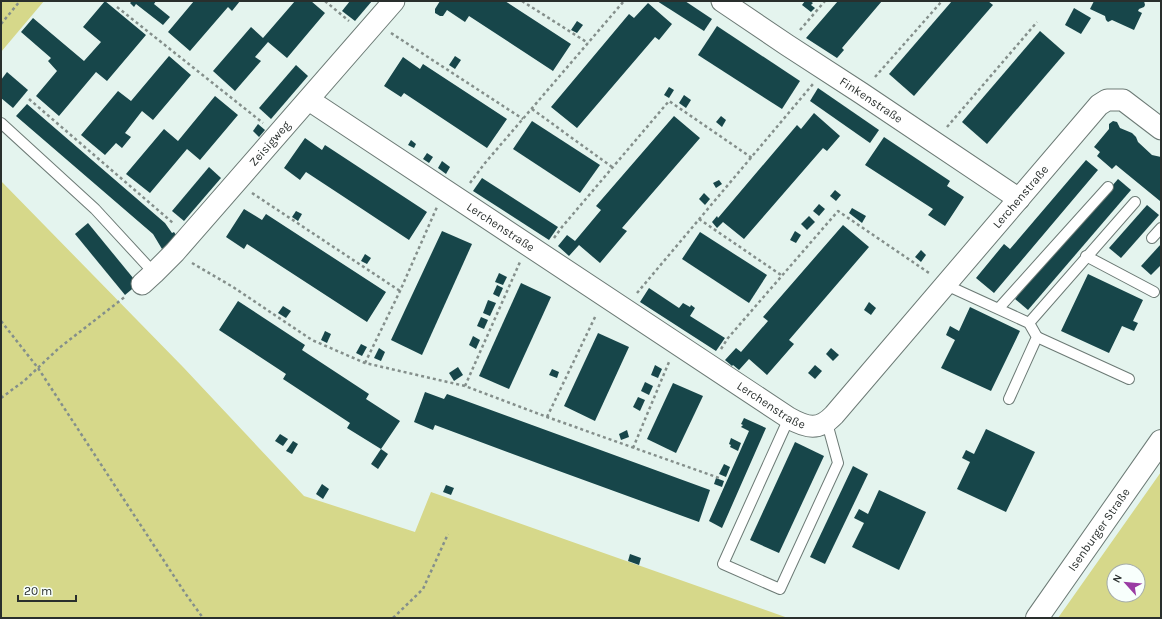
<svg xmlns="http://www.w3.org/2000/svg" width="1162" height="619" font-family="Karla,sans-serif">
<style>
.green{fill:#d6d88a;fill-rule:evenodd}
.building{fill:#17464a}
.lines{fill:none;stroke-linecap:round;stroke-linejoin:round}
.service-casing{stroke:#6c7a75;stroke-width:12}
.minor-casing{stroke:#6c7a75;stroke-width:23}
.secondary-casing{stroke:#6c7a75;stroke-width:24}
.path{stroke:#848f8b;stroke-width:2.5;stroke-dasharray:3 3;stroke-linecap:butt}
.service{stroke:#fff;stroke-width:10}
.minor{stroke:#fff;stroke-width:21}
.secondary{stroke:#fff;stroke-width:22}
.labels{text-anchor:middle;dominant-baseline:central;stroke-width:4;stroke-linejoin:round;paint-order:stroke}
.street-label{font-size:12px;fill:#292f2d;stroke:#f8fffc}
</style>
<rect width="100%" height="100%" fill="#e4f4ee"/>
<g class="green">
<path d="M1,1H44L1,52Z"/>
<path d="M1,181L183,367L304,496L415,532L431,492L788,618H1Z"/>
<path d="M1161,472V618H1058ZM1114,571H1138V595H1114Z"/>
</g>
<g class="building">
<path d="M105,1L146,35L107,81L96,72L59,116L36,96L57,71L48,61L51,58L21,32L33,18L84,61L101,42L83,27Z"/>
<path d="M132,1H156L154,4L170,17L163,25L136,4L134,7L130,3Z"/>
<path d="M194,1H240L232,11L228,7L190,51L168,32Z"/>
<path d="M295,1H311L325,13L287,58L268,42L255,57L261,61L235,91L213,71L251,27L263,38Z"/>
<path d="M350,1H372L355,21L342,11Z"/>
<path d="M440,1H505L571,44L553,71L469,16L465,22L447,10L443,16H440L435,13V9Z"/>
<path d="M657,1H685L712,19L704,31Z"/>
<path d="M805,1H810L813,3L811,5L815,8L811,12L802,5Z"/>
<path d="M838,1H882L842,48L844,50L837,58L806,38Z"/>
<path d="M952,1H988L993,5L914,96L889,74Z"/>
<path d="M1094,1H1144L1145,5L1144,7L1139,9L1138,11L1142,13L1134,30L1112,20L1108,22L1106,20L1105,16L1090,9Z"/>
<path d="M648,3L672,24L659,40L655,37L577,128L551,107L629,14L634,18Z"/>
<path d="M1074,8L1091,18L1081,34L1065,25Z"/>
<path d="M577,21L583,25L577,33L571,30Z"/>
<path d="M717,26L800,81L782,109L698,55Z"/>
<path d="M1040,31L1065,53L987,144L962,122Z"/>
<path d="M169,56L191,75L153,120L142,111L125,133L131,137L122,148L116,143L105,155L81,135L118,91L131,101Z"/>
<path d="M455,56L461,60L455,69L449,65Z"/>
<path d="M403,57L420,69L423,64L507,119L487,148L404,93L401,97L384,86Z"/>
<path d="M296,65L308,76L271,119L259,108Z"/>
<path d="M7,72L28,90L13,108L1,98V80Z"/>
<path d="M669,87L674,90L669,98L664,95Z"/>
<path d="M818,88L879,130L870,143L810,101Z"/>
<path d="M684,95L691,100L686,108L679,103Z"/>
<path d="M215,96L238,115L200,160L187,149L150,193L126,174L164,129L178,141Z"/>
<path d="M27,104L165,223L172,233L174,232L178,238L162,249L153,234L16,116Z"/>
<path d="M814,113L840,136L827,151L823,148L744,239L723,222L717,228L712,222L717,216L718,218L797,125L801,129Z"/>
<path d="M674,116L700,138L622,228L627,231L600,263L579,245L569,256L558,246L567,235L575,241L601,210L596,206Z"/>
<path d="M721,116L726,120L722,127L716,122Z"/>
<path d="M532,121L600,165L580,193L513,149Z"/>
<path d="M1113,121L1117,122L1120,128L1132,133L1136,137L1138,142L1152,155L1161,157V200L1160,201L1116,165L1112,169L1097,156L1100,152L1094,147L1109,129V124Z"/>
<path d="M258,124L265,130L259,137L253,131Z"/>
<path d="M884,137L950,181L947,186L964,197L945,226L928,215L933,209L865,165Z"/>
<path d="M305,138L322,150L325,145L427,212L409,240L341,195L306,172L300,180L284,168Z"/>
<path d="M411,140L416,144L414,148L408,145Z"/>
<path d="M427,153L433,157L429,163L423,159Z"/>
<path d="M1086,160L1098,170L994,293L976,278L1004,244L1010,249Z"/>
<path d="M442,161L450,167L446,174L438,168Z"/>
<path d="M209,167L221,178L184,221L172,211Z"/>
<path d="M482,178L558,227L549,240L473,191Z"/>
<path d="M1118,179L1131,190L1028,310L1015,299Z"/>
<path d="M719,180L722,184L716,188L713,183Z"/>
<path d="M835,190L841,195L836,201L830,196Z"/>
<path d="M704,193L710,199L705,205L699,199Z"/>
<path d="M819,204L825,209L819,216L813,211Z"/>
<path d="M1147,205L1159,215L1121,258L1109,248Z"/>
<path d="M852,208L866,216L862,223L849,213Z"/>
<path d="M244,209L262,220L266,214L386,292L367,322L247,244L244,249L226,237Z"/>
<path d="M296,211L302,214L298,221L292,217Z"/>
<path d="M809,216L815,222L807,230L801,224Z"/>
<path d="M88,223L138,284L125,295L75,234Z"/>
<path d="M843,225L869,247L789,340L794,344L767,375L749,359L739,370L733,365L732,366L725,360L736,348L741,352L768,321L763,317Z"/>
<path d="M442,231L472,244L422,355L391,340Z"/>
<path d="M795,231L801,235L796,243L790,240Z"/>
<path d="M700,232L767,275L749,303L682,259Z"/>
<path d="M1161,244V265L1151,275L1141,266Z"/>
<path d="M921,250L926,255L921,262L915,257Z"/>
<path d="M365,254L371,258L367,264L361,261Z"/>
<path d="M499,273L507,277L503,285L495,282Z"/>
<path d="M1088,274L1143,300L1133,321L1138,323L1134,331L1122,326L1109,353L1061,331Z"/>
<path d="M521,283L551,297L509,389L479,376Z"/>
<path d="M497,285L503,288L499,297L493,294Z"/>
<path d="M649,288L679,308L683,303L690,307L691,305L695,308L690,316L725,338L716,351L640,302Z"/>
<path d="M488,300L496,303L490,316L483,313Z"/>
<path d="M238,301L305,345L302,350L369,394L366,399L400,421L381,449L347,428L350,423L283,379L286,374L219,330Z"/>
<path d="M869,302L876,308L871,315L864,310Z"/>
<path d="M283,306L291,311L286,318L278,313Z"/>
<path d="M970,307L1020,331L991,391L941,368L955,340L946,335L950,326L959,331Z"/>
<path d="M481,317L488,320L484,329L477,326Z"/>
<path d="M325,331L331,334L327,343L321,340Z"/>
<path d="M598,333L629,347L595,421L564,406Z"/>
<path d="M473,336L480,340L476,349L469,345Z"/>
<path d="M361,344L367,347L362,356L356,353Z"/>
<path d="M379,348L385,352L381,361L374,358Z"/>
<path d="M831,348L839,355L833,361L826,354Z"/>
<path d="M655,365L662,369L658,378L651,375Z"/>
<path d="M815,365L822,371L815,379L808,373Z"/>
<path d="M458,367L463,375L454,381L449,373Z"/>
<path d="M552,369L559,372L557,378L549,375Z"/>
<path d="M645,382L653,386L649,395L641,391Z"/>
<path d="M673,383L703,396L676,453L647,439Z"/>
<path d="M425,392L444,399L447,394L710,490L699,522L548,467L435,425L433,430L414,422Z"/>
<path d="M638,397L645,400L640,411L633,407Z"/>
<path d="M744,418L766,428L722,528L709,521L749,431L741,427L743,425L741,424Z"/>
<path d="M986,429L1035,452L1006,512L957,489L970,462L962,458L966,450L974,454Z"/>
<path d="M627,430L629,437L621,440L619,434Z"/>
<path d="M280,434L288,439L283,446L275,441Z"/>
<path d="M731,438L741,443L738,451L730,447L731,445L729,444Z"/>
<path d="M293,441L298,444L292,454L286,451Z"/>
<path d="M795,442L824,456L779,553L750,540Z"/>
<path d="M381,449L388,454L378,469L371,464Z"/>
<path d="M724,464L730,467L726,477L719,474Z"/>
<path d="M853,466L868,474L825,564L810,557Z"/>
<path d="M716,478L724,481L722,487L714,484Z"/>
<path d="M322,484L329,489L323,499L316,494Z"/>
<path d="M446,485L454,488L451,495L443,492Z"/>
<path d="M879,490L926,512L899,570L852,547L864,523L854,518L859,509L868,514Z"/>
<path d="M630,554L641,558L639,565L628,561Z"/>
</g>
<g class="lines">
<defs>
<g id="service">
<path d="M1,123L95,209L154,273"/>
<path d="M1152,238L1161,228"/>
<path d="M1086,256L1154,292"/>
<path d="M946,285L1029,323L1037,337L1009,399"/>
<path d="M999,308L1108,187"/>
<path d="M1029,323L1135,202"/>
<path d="M1037,337L1129,379"/>
<path d="M789,418L723,564L780,589L838,463L827,423"/>
</g>
<g id="minor">
<path id="s1" d="M722,1L787,45L861,93L1019,199"/>
<path id="s2" d="M309,100L789,418C807,428 819,431 834,415L1099,105L1107,100H1123L1161,129"/>
<path id="s3" d="M142,284L154,273L175,252L394,1"/>
</g>
<g id="secondary">
<path id="s4" d="M1037,618L1161,441"/>
</g>
</defs>
<use href="#service" class="service-casing"/>
<use href="#minor" class="minor-casing"/>
<use href="#secondary" class="secondary-casing"/>
<g class="path">
<path d="M325,1L349,21"/>
<path d="M522,1L588,43"/>
<path d="M117,7L263,123"/>
<path d="M1,24L20,1"/>
<path d="M800,30L825,1"/>
<path d="M391,33L523,119"/>
<path d="M875,77L942,1"/>
<path d="M29,99L173,223"/>
<path d="M532,109L612,167"/>
<path d="M947,127L1037,22"/>
<path d="M470,183L485,163L624,1"/>
<path d="M252,193L400,291"/>
<path d="M699,219L781,275"/>
<path d="M554,238L562,227L669,101L752,158"/>
<path d="M192,263L233,287L312,340L365,363L465,386L547,417L719,478"/>
<path d="M637,293L813,84"/>
<path d="M1,321L38,368L185,593L203,618"/>
<path d="M721,349L728,338L838,211L929,273"/>
<path d="M365,363L400,291L437,207"/>
<path d="M465,386L520,262"/>
<path d="M1,398L24,381L59,348L126,296"/>
<path d="M547,417L596,315"/>
<path d="M633,448L669,362"/>
<path d="M393,618L423,589L448,534"/>
</g>
<use href="#service" class="service"/>
<use href="#minor" class="minor"/>
<use href="#secondary" class="secondary"/>
</g>
<g class="labels">
<g class="street-label">
<text stroke="none"><textPath href="#s1" startOffset="179">Finkenstraße</textPath></text>
<text stroke="none"><textPath href="#s3" startOffset="190">Zeisigweg</textPath></text>
<text stroke="none"><textPath href="#s2" startOffset="913">Lerchenstraße</textPath></text>
<text stroke="none"><textPath href="#s2" startOffset="230">Lerchenstraße</textPath></text>
<text stroke="none"><textPath href="#s2" startOffset="554">Lerchenstraße</textPath></text>
<text stroke="none"><textPath href="#s4" startOffset="108">Isenburger Straße</textPath></text>
</g>
</g>
<rect width="1162" height="619" fill="none" stroke="#292f2d" stroke-width="4"/>
<g transform="translate(1126 583) rotate(297)"><circle r="19" fill="#f8fffc" stroke="#a5aca9"/>
<path d="M0-3L7 15L0 10L-7 15Z" fill="#9a3ba3"/>
<text y="-6" font-size="11" font-weight="bold" text-anchor="middle" fill="#292f2d">N</text>
</g>
<path d="M18 595v6h58v-6" fill="none" stroke="#292f2d" stroke-width="2"/>
<text x="24" y="595" font-size="12" fill="#292f2d" stroke="#f8fffc" stroke-width="3" paint-order="stroke">20 m</text>
</svg>
